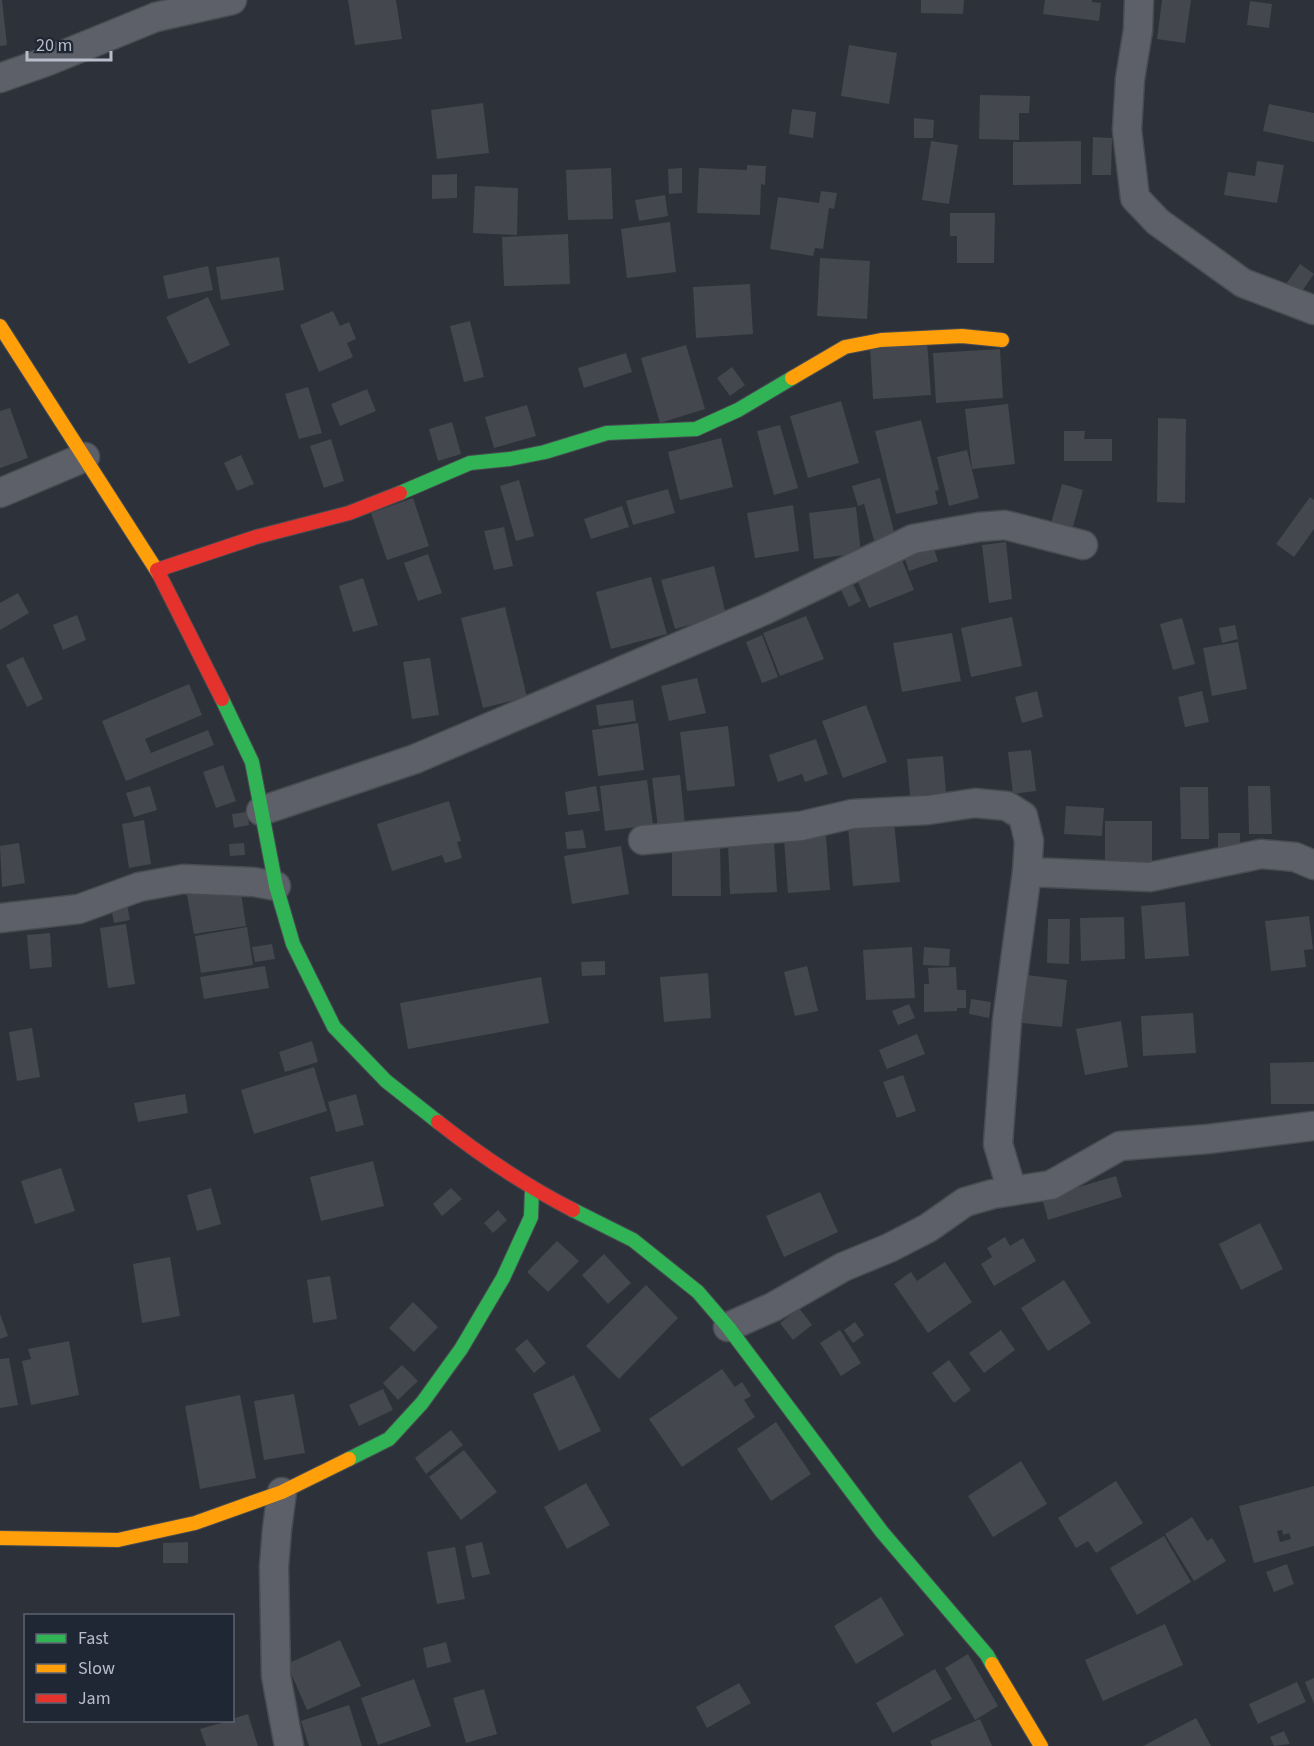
<svg xmlns="http://www.w3.org/2000/svg" width="1314" height="1746" font-family="'Source Sans 3',sans-serif">
<style>
.building{fill:#44474e;fill-rule:evenodd}
.lines{fill:none;stroke-linecap:round;stroke-linejoin:round}
.street-casing{stroke:#484c52;stroke-width:31}
.fast-casing{stroke:#484c52;stroke-width:16}
.slow-casing{stroke:#484c52;stroke-width:16}
.jam-casing{stroke:#484c52;stroke-width:16}
.street{stroke:#5d6068;stroke-width:28}
.fast{stroke:#30b455;stroke-width:14}
.slow{stroke:#ff9f0a;stroke-width:14}
.jam{stroke:#e5322d;stroke-width:14}
</style>
<rect width="100%" height="100%" fill="#2d3139"/>
<g class="building">
<path d="M0,0H2L7,45L0,46Z"/>
<path d="M348,0H396L402,39L355,45Z"/>
<path d="M921,0H964L963,14L921,13Z"/>
<path d="M1045,0H1092V2L1101,3L1099,21L1043,14Z"/>
<path d="M1162,0H1191L1185,43L1157,39Z"/>
<path d="M1250,1L1272,4L1269,28L1247,25Z"/>
<path d="M849,45L897,53L889,104L841,96Z"/>
<path d="M980,95L1030,96L1029,113H1019V140L979,139Z"/>
<path d="M483,103L489,153L437,159L431,110Z"/>
<path d="M1269,104L1314,113V142L1263,131Z"/>
<path d="M792,109L816,112L813,138L789,134Z"/>
<path d="M914,118L934,120L933,138H914Z"/>
<path d="M1093,137L1112,138L1111,175H1092Z"/>
<path d="M931,141L958,145L949,204L922,200Z"/>
<path d="M1081,141V184L1013,185V142Z"/>
<path d="M1257,161L1284,165L1277,203L1224,195L1228,172L1255,176Z"/>
<path d="M747,165L766,166L765,185L761,184L760,215L697,213L699,168L747,170Z"/>
<path d="M611,168L613,219L568,220L566,170Z"/>
<path d="M682,168V193L669,194L668,169Z"/>
<path d="M457,174V198L432,199V175Z"/>
<path d="M475,186L518,188L517,235L473,233Z"/>
<path d="M821,191L837,193L834,209L829,208L823,249L815,248L813,256L770,249L778,197L819,203Z"/>
<path d="M665,195L668,216L639,221L635,200Z"/>
<path d="M950,213H995L994,263H957V236H950Z"/>
<path d="M670,222L676,272L627,278L621,229Z"/>
<path d="M568,234L570,284L504,286L502,237Z"/>
<path d="M279,257L284,290L221,300L216,267Z"/>
<path d="M820,258L870,261L867,319L817,316Z"/>
<path d="M1300,264L1314,274L1300,294L1286,284Z"/>
<path d="M208,266L213,290L168,299L163,276Z"/>
<path d="M750,284L753,334L696,338L693,287Z"/>
<path d="M208,297L230,345L189,364L166,317Z"/>
<path d="M333,311L340,326L349,322L356,339L347,343L353,357L319,372L300,325Z"/>
<path d="M470,321L484,377L464,382L450,326Z"/>
<path d="M927,342L931,395L873,399L870,347Z"/>
<path d="M686,345L705,409L660,423L641,358Z"/>
<path d="M1000,349L1003,398L936,403L933,353Z"/>
<path d="M626,353L632,372L584,388L578,368Z"/>
<path d="M732,367L745,385L730,396L717,378Z"/>
<path d="M308,387L322,433L299,439L285,394Z"/>
<path d="M367,389L376,411L340,426L331,404Z"/>
<path d="M841,401L859,463L808,478L790,416Z"/>
<path d="M1008,404L1015,464L972,469L965,409Z"/>
<path d="M527,405L536,436L494,448L485,417Z"/>
<path d="M10,408L28,458L0,468V411Z"/>
<path d="M1158,418L1186,419L1185,503L1157,502Z"/>
<path d="M921,420L939,490L935,491L938,504L896,514L875,431Z"/>
<path d="M452,422L461,454L438,461L429,429Z"/>
<path d="M780,425L798,488L774,495L757,431Z"/>
<path d="M1064,431H1085L1084,439H1112V461H1064Z"/>
<path d="M721,438L733,487L680,500L668,452Z"/>
<path d="M331,439L344,481L324,488L310,446Z"/>
<path d="M967,450L979,498L949,506L937,457Z"/>
<path d="M241,455L254,484L237,491L224,463Z"/>
<path d="M880,478L896,539L875,544L864,504L858,506L852,486Z"/>
<path d="M519,480L534,536L516,541L500,486Z"/>
<path d="M1062,484L1083,490L1071,534L1050,527Z"/>
<path d="M668,489L675,513L633,525L626,501Z"/>
<path d="M1310,497L1314,500V529L1294,557L1276,544Z"/>
<path d="M413,498L429,546L387,560L371,513Z"/>
<path d="M793,505L799,551L755,558L747,513Z"/>
<path d="M622,506L629,527L591,539L584,519Z"/>
<path d="M856,507L861,553L814,559L809,513Z"/>
<path d="M504,527L513,566L494,570L484,531Z"/>
<path d="M1006,542L1012,599L989,603L982,545Z"/>
<path d="M932,543L938,561L909,571L903,553Z"/>
<path d="M428,554L442,593L418,601L404,563Z"/>
<path d="M901,558L914,590L869,608L856,577Z"/>
<path d="M714,566L726,615L675,629L661,580Z"/>
<path d="M651,577L667,634L611,649L596,592Z"/>
<path d="M363,578L378,625L353,632L339,586Z"/>
<path d="M852,582L861,601L849,607L840,588Z"/>
<path d="M18,593L29,613L0,630V603Z"/>
<path d="M505,607L527,697L483,708L461,618Z"/>
<path d="M77,615L86,640L63,650L53,625Z"/>
<path d="M806,616L824,659L780,676L763,633Z"/>
<path d="M1012,617L1022,666L971,677L961,628Z"/>
<path d="M1182,618L1195,664L1173,670L1160,624Z"/>
<path d="M1235,625L1238,639L1222,643L1219,628Z"/>
<path d="M952,633L961,681L902,692L893,643Z"/>
<path d="M762,635L778,677L762,683L746,642Z"/>
<path d="M1238,642L1247,689L1212,696L1203,648Z"/>
<path d="M23,657L43,699L27,707L6,665Z"/>
<path d="M430,658L439,715L412,719L403,662Z"/>
<path d="M697,678L706,713L669,721L661,686Z"/>
<path d="M189,684L202,715L145,739L151,753L208,730L214,745L126,781L102,721Z"/>
<path d="M1037,691L1043,717L1022,723L1015,697Z"/>
<path d="M1202,691L1209,722L1185,727L1178,697Z"/>
<path d="M633,700L636,721L599,726L596,705Z"/>
<path d="M866,705L887,762L843,778L822,721Z"/>
<path d="M638,723L644,770L598,776L592,730Z"/>
<path d="M728,726L735,786L687,791L680,732Z"/>
<path d="M816,739L828,774L805,782L802,774L778,782L769,755Z"/>
<path d="M1031,750L1036,791L1013,794L1008,752Z"/>
<path d="M943,756L946,793L910,796L907,759Z"/>
<path d="M223,765L236,801L216,808L203,772Z"/>
<path d="M680,775L685,825L658,828L652,778Z"/>
<path d="M647,780L653,825L605,831L600,786Z"/>
<path d="M150,786L157,810L134,817L126,793Z"/>
<path d="M596,786L600,811L568,815L565,792Z"/>
<path d="M1248,786H1270L1272,834H1249Z"/>
<path d="M1180,787H1208L1209,839H1181Z"/>
<path d="M449,801L461,841L457,842L462,858L445,863L442,855L392,871L377,824Z"/>
<path d="M1066,806L1104,808L1102,836L1064,834Z"/>
<path d="M247,812L249,825L234,828L232,814Z"/>
<path d="M144,820L151,864L129,868L122,824Z"/>
<rect x="1105" y="821" width="47" height="44"/>
<path d="M894,822L900,882L853,886L848,826Z"/>
<path d="M583,830L586,848L567,849L565,832Z"/>
<path d="M1218,833H1240V849L1218,850Z"/>
<path d="M826,836L830,890L788,893L784,840Z"/>
<path d="M774,840L777,892L730,894L728,843Z"/>
<path d="M19,843L25,883L2,887L0,846Z"/>
<path d="M244,843L245,855L230,856L229,844Z"/>
<path d="M672,845H720L721,896H672Z"/>
<path d="M621,846L629,894L572,904L564,856Z"/>
<path d="M240,886L246,926L194,934L187,895Z"/>
<path d="M1185,902L1189,956L1145,959L1141,906Z"/>
<path d="M127,904L130,920L114,923L111,907Z"/>
<path d="M1309,916L1313,949L1304,950L1306,967L1271,971L1265,921Z"/>
<path d="M1124,917L1125,959L1081,961L1080,918Z"/>
<path d="M1048,919H1070L1069,964L1047,963Z"/>
<path d="M126,924L135,984L108,988L100,928Z"/>
<path d="M247,927L253,965L201,973L195,936Z"/>
<path d="M50,933L52,967L30,969L27,935Z"/>
<path d="M272,944L275,959L255,962L252,947Z"/>
<path d="M912,947L915,998L866,1000L863,950Z"/>
<path d="M924,947L950,949L949,966L923,965Z"/>
<path d="M605,961V975L582,976L581,962Z"/>
<path d="M265,966L269,988L204,999L200,977Z"/>
<path d="M807,966L818,1011L795,1016L784,972Z"/>
<path d="M956,967L957,990H966V1008H957V1011L924,1012V984H929L928,968Z"/>
<path d="M708,973L711,1018L664,1022L660,977Z"/>
<path d="M1027,975L1067,980L1062,1027L1022,1023Z"/>
<path d="M541,977L549,1023L408,1049L400,1003Z"/>
<path d="M971,999L991,1002L989,1018L969,1014Z"/>
<path d="M909,1004L915,1018L898,1025L892,1011Z"/>
<path d="M1193,1013L1196,1053L1143,1056L1141,1016Z"/>
<path d="M1121,1021L1128,1067L1085,1075L1076,1029Z"/>
<path d="M32,1028L40,1077L17,1081L9,1032Z"/>
<path d="M917,1034L925,1054L887,1069L879,1050Z"/>
<path d="M312,1041L318,1062L285,1072L279,1052Z"/>
<path d="M1314,1062V1104H1271L1270,1063Z"/>
<path d="M314,1067L327,1111L254,1134L241,1090Z"/>
<path d="M903,1075L916,1111L897,1118L883,1082Z"/>
<path d="M185,1094L188,1113L138,1122L134,1103Z"/>
<path d="M356,1094L364,1125L336,1132L328,1102Z"/>
<path d="M373,1161L384,1206L321,1221L310,1177Z"/>
<path d="M61,1168L75,1211L35,1224L21,1181Z"/>
<path d="M1116,1176L1122,1197L1048,1220L1042,1198Z"/>
<path d="M211,1188L221,1224L197,1231L187,1195Z"/>
<path d="M451,1188L462,1199L442,1216L433,1204Z"/>
<path d="M820,1192L838,1232L784,1257L766,1216Z"/>
<path d="M498,1210L507,1220L493,1233L484,1223Z"/>
<path d="M1260,1223L1283,1269L1241,1290L1219,1244Z"/>
<path d="M1005,1237L1010,1246L1023,1238L1036,1261L994,1286L981,1264L992,1257L987,1248Z"/>
<path d="M557,1241L579,1261L548,1292L527,1272Z"/>
<path d="M604,1254L631,1283L608,1304L582,1275Z"/>
<path d="M170,1257L180,1316L142,1323L133,1264Z"/>
<path d="M945,1262L972,1302L928,1333L894,1284L911,1272L917,1281Z"/>
<path d="M330,1276L337,1319L313,1323L307,1280Z"/>
<path d="M1064,1280L1091,1323L1048,1351L1021,1308Z"/>
<path d="M646,1285L678,1318L619,1379L586,1346Z"/>
<path d="M413,1302L438,1327L414,1352L389,1328Z"/>
<path d="M799,1308L812,1325L793,1340L780,1323Z"/>
<path d="M0,1314L8,1336L0,1339Z"/>
<path d="M855,1322L864,1335L853,1343L844,1330Z"/>
<path d="M840,1330L861,1363L841,1376L820,1343Z"/>
<path d="M1001,1330L1015,1350L984,1373L969,1353Z"/>
<path d="M527,1339L546,1363L534,1373L515,1349Z"/>
<path d="M69,1341L79,1395L31,1405L22,1361L31,1359L28,1349Z"/>
<path d="M9,1358L18,1405L0,1408V1359Z"/>
<path d="M949,1360L971,1390L954,1403L932,1373Z"/>
<path d="M402,1365L418,1381L398,1400L383,1383Z"/>
<path d="M722,1369L735,1387L742,1382L751,1396L744,1400L755,1417L682,1467L649,1419Z"/>
<path d="M574,1375L601,1431L559,1451L533,1394Z"/>
<path d="M383,1389L393,1410L359,1426L349,1405Z"/>
<path d="M294,1394L305,1453L264,1460L254,1401Z"/>
<path d="M240,1395L256,1478L200,1489L185,1406Z"/>
<path d="M776,1422L811,1474L771,1501L737,1449Z"/>
<path d="M451,1430L463,1445L426,1474L415,1458Z"/>
<path d="M464,1450L497,1492L461,1520L429,1477Z"/>
<path d="M1021,1461L1047,1504L993,1537L968,1496Z"/>
<path d="M1116,1481L1143,1523L1096,1553L1088,1541L1076,1548L1058,1518Z"/>
<path d="M586,1483L610,1525L567,1549L544,1507Z"/>
<path d="M1314,1486V1546L1254,1563L1239,1506ZM1282,1530L1283,1535L1289,1533L1291,1539L1280,1542L1277,1531Z"/>
<path d="M1192,1517L1207,1541L1212,1538L1226,1561L1194,1581L1165,1534Z"/>
<path d="M1164,1536L1191,1582L1137,1615L1110,1568Z"/>
<path d="M188,1542V1563H163V1543Z"/>
<path d="M482,1542L490,1574L472,1578L465,1546Z"/>
<path d="M455,1547L465,1599L437,1604L427,1552Z"/>
<path d="M1287,1564L1294,1584L1274,1592L1266,1572Z"/>
<path d="M881,1597L904,1635L856,1664L834,1626Z"/>
<path d="M1165,1624L1183,1665L1103,1701L1085,1660Z"/>
<path d="M340,1640L361,1686L307,1710L287,1664Z"/>
<path d="M446,1642L451,1662L427,1668L423,1648Z"/>
<path d="M968,1654L998,1706L975,1720L945,1668Z"/>
<path d="M935,1669L952,1699L893,1733L876,1703Z"/>
<path d="M1314,1678V1704L1305,1682Z"/>
<path d="M414,1679L431,1726L378,1745L361,1698Z"/>
<path d="M1297,1682L1306,1702L1258,1724L1249,1704Z"/>
<path d="M739,1683L751,1703L707,1728L696,1707Z"/>
<path d="M484,1689L497,1734L466,1743L453,1698Z"/>
<path d="M349,1705L362,1746H309L301,1721Z"/>
<path d="M248,1714L258,1746H206L200,1729L232,1720V1719Z"/>
<path d="M1196,1718L1211,1746H1143Z"/>
<path d="M980,1719L992,1746H932L930,1741Z"/>
<path d="M1284,1731L1290,1744L1274,1746L1270,1737Z"/>
</g>
<g class="lines">
<defs>
<g id="street">
<path d="M1139,0L1138,30L1130,79L1127,130L1135,198L1158,222L1243,283L1314,310"/>
<path d="M0,78L48,61L156,17L232,0"/>
<path d="M0,493L85,457"/>
<path d="M261,811L415,759L765,610L913,539L979,527L1005,525L1083,545"/>
<path d="M643,840L801,826L852,814L928,810L975,803L1007,806L1023,816L1029,841L1027,872L1007,1021L998,1144L1012,1191"/>
<path d="M1027,872L1150,877L1261,854L1295,857L1314,865"/>
<path d="M0,918L79,909L139,887L183,879L254,882L276,886"/>
<path d="M728,1327L773,1307L843,1267L889,1248L928,1228L965,1202L993,1194L1051,1185L1120,1146L1208,1139L1314,1126"/>
<path d="M282,1492L277,1529L274,1567L276,1676L289,1746"/>
</g>
<g id="fast">
<path d="M400,493L470,463L510,459L545,452L607,433L696,429L738,410L792,378"/>
<path d="M222,699L252,762L276,886L293,944L334,1027L386,1081L438,1122"/>
<path d="M573,1210L633,1240L698,1292L728,1327L882,1532L987,1655L992,1664"/>
<path d="M349,1459L389,1439L422,1403L461,1349L503,1278L531,1217L532,1189"/>
</g>
<g id="slow">
<path d="M0,326L159,574"/>
<path d="M792,378L845,347L881,340L962,336L1002,340"/>
<path d="M0,1538L118,1540L195,1523L282,1492L349,1459"/>
<path d="M992,1664L1041,1746"/>
</g>
<g id="jam">
<path d="M157,570L256,537L349,513L400,493"/>
<path d="M159,574L222,699"/>
<path d="M438,1122C480,1155 524,1185 573,1210"/>
</g>
</defs>
<use href="#street" class="street-casing"/>
<use href="#fast" class="fast-casing"/>
<use href="#slow" class="slow-casing"/>
<use href="#jam" class="jam-casing"/>
<use href="#street" class="street"/>
<use href="#fast" class="fast"/>
<use href="#slow" class="slow"/>
<use href="#jam" class="jam"/>
</g>
<rect x="24" y="1614" width="210" height="108" fill="#202734" stroke="#5d6370" stroke-width="1.5"/>
<rect x="36" y="1634" width="30" height="9" fill="#30b455" stroke="#5d6370" stroke-width="1.5"/>
<text x="78" y="1644" font-size="18" fill="#b8bdc9">Fast</text>
<rect x="36" y="1664" width="30" height="9" fill="#ff9f0a" stroke="#5d6370" stroke-width="1.5"/>
<text x="78" y="1674" font-size="18" fill="#b8bdc9">Slow</text>
<rect x="36" y="1694" width="30" height="9" fill="#e5322d" stroke="#5d6370" stroke-width="1.5"/>
<text x="78" y="1704" font-size="18" fill="#b8bdc9">Jam</text>
<path d="M27 51v9h84v-9" fill="none" stroke="#b8bdc9" stroke-width="3"/>
<text x="36" y="51" font-size="18" fill="#b8bdc9" stroke="#202734" stroke-width="4.5" paint-order="stroke">20 m</text>
</svg>
